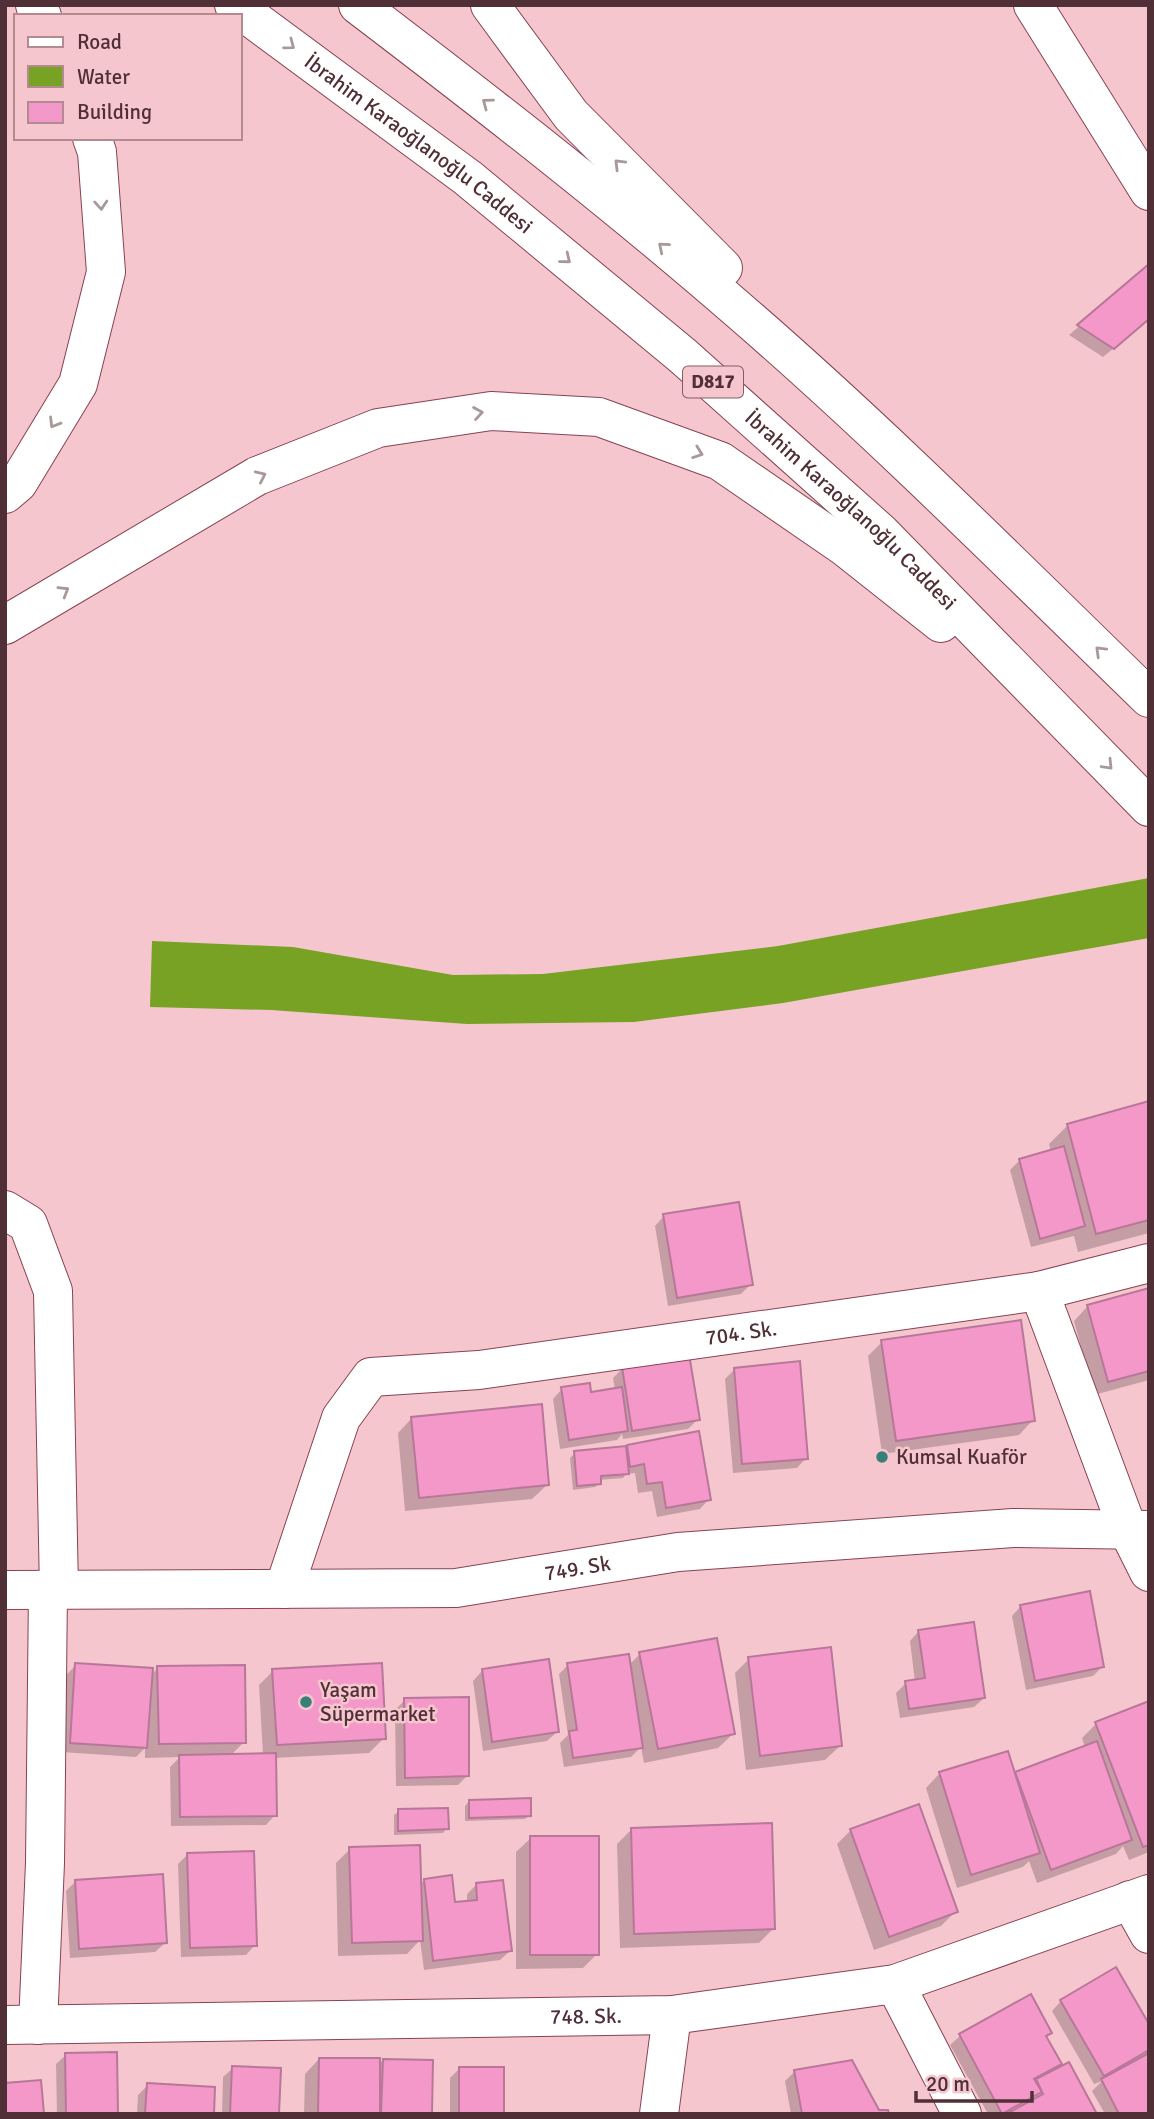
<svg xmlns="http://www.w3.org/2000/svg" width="1154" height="2119" font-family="Signika,sans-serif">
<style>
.water{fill:#77a224}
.shadow{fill:#0003;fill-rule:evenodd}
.building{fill:#f498c9;stroke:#b87799;stroke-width:2}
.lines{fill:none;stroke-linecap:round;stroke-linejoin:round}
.minor-casing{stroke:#864352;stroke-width:40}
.highway-casing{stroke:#864352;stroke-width:40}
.minor{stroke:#fff;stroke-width:38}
.highway{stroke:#fff;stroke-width:38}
.oneway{stroke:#a8989a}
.poi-dot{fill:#377f78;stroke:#f6c6ce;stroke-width:2.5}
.labels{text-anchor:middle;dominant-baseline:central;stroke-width:5;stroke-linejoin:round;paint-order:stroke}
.shield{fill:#f6c6ce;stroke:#825d64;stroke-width:2}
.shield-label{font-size:19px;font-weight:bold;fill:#503036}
.street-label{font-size:21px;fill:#503036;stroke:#f6c6ce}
.poi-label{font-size:21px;fill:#503036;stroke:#f6c6ce;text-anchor:start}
</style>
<rect width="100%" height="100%" fill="#f6c6ce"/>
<path class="water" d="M1149,878V938L783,1003L634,1022L467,1024L271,1010L150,1007L152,941L293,947L453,975L543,974L778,946Z"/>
<g class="shadow">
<path d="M1149,267V319L1103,357L1069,335Z"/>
<path d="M1149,1103V1233L1078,1252L1074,1236L1031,1247L1010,1170L1020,1160L1051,1152L1049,1144L1067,1126Z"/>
<path d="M664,1216L751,1284L741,1294L668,1306L655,1226Z"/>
<path d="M1149,1290V1380L1094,1395L1074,1321L1088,1306Z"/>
<path d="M882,1342L1033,1420L1019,1435L882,1454L868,1356Z"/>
<path d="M623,1368L698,1419L688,1429L623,1439L622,1434L617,1440L560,1449L553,1399L562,1389L590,1394L615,1390L613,1378Z"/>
<path d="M734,1370L806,1458L797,1468L733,1473L725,1379Z"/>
<path d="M412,1418L547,1485L532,1499L405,1511L398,1433Z"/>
<path d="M627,1446L709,1499L700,1509L657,1517L652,1491L638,1493L635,1473L626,1474L623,1478L599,1480L600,1483L595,1487L573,1490L570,1458L575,1453Z"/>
<path d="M1021,1606L1102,1667L1093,1676L1026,1690L1012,1616Z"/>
<path d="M919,1631L984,1698L974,1707L900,1718L896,1693L906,1683L915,1682L910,1641Z"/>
<path d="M640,1654L733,1734L718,1748L644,1763L641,1747L631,1757L564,1767L560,1743L568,1735L559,1674L568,1665H629Z"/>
<path d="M749,1659L840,1746L825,1760L746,1770L735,1673Z"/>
<path d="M76,1665L151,1675L158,1668L244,1742L230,1756L263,1755L259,1685L273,1671L384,1738L369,1753L274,1758L275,1815L266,1825L171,1826L170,1767L180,1757L145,1758V1748L136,1757L61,1752L66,1675Z"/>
<path d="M482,1671L557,1732L547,1741L483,1751L473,1681Z"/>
<path d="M405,1700L468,1775L458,1785L396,1786L395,1710Z"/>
<path d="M1149,1703V1852L1129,1860L1123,1846L1116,1854L1037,1883L1029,1861L1023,1867L957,1888L926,1788L940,1773L1014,1774L1085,1747L1082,1738L1096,1724Z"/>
<path d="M469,1801L530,1815L525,1819L465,1821V1806Z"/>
<path d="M399,1811L447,1828L443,1833L394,1835V1815Z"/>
<path d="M631,1830L773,1929L759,1943L620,1948L617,1844Z"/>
<path d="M851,1830L956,1911L941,1926L874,1950L837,1844Z"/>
<path d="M531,1838L597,1954L583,1968L516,1969V1852Z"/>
<path d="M350,1849L420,1885L424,1880L454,1904L467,1903V1894L476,1885L510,1951L500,1960L424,1970L420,1940L407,1954L338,1956L336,1863Z"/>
<path d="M188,1854L255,1945L246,1955L181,1957L178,1864Z"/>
<path d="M76,1881L165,1943L155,1952L70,1958L66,1891Z"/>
<path d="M1061,2001L1149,2028V2052L1145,2056L1149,2114H1105L1092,2091L1102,2081L1094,2084L1052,2011Z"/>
<path d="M1050,2033L1045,2037L1060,2064L1051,2072L1095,2114H988L950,2045L960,2036ZM1043,2090L1046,2094L1012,2112L1010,2108Z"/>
<path d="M66,2055L116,2114H57L56,2064Z"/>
<path d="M319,2059L378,2065L383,2060L430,2114H304L305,2074Z"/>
<path d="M233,2068L277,2114H222L223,2077Z"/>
<path d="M460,2068L502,2114H450V2078Z"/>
<path d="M795,2071L878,2111L887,2114H791L785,2081Z"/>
<path d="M148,2085L212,2114H137L138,2095Z"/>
</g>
<g class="building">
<path d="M1149,264V319L1114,349L1077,325Z"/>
<path d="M1149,1101V1220L1096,1234L1067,1124Z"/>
<path d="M1064,1146L1085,1226L1040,1239L1019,1159Z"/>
<path d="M739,1202L753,1285L677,1298L663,1214Z"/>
<path d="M1149,1288V1371L1108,1382L1087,1305Z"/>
<path d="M1021,1320L1035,1421L896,1441L881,1340Z"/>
<path d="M688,1348L700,1420L632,1431L622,1367Z"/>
<path d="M800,1361L808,1459L742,1464L734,1368Z"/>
<path d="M590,1383L591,1392L622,1387L628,1431L569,1440L561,1387Z"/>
<path d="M542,1404L549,1485L419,1498L411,1417Z"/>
<path d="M699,1431L711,1500L666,1508L662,1482L647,1484L644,1464L630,1467L627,1445Z"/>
<path d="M626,1446L629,1474L601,1476V1484L577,1486L574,1451Z"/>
<path d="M1090,1591L1104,1667L1035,1681L1020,1605Z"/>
<path d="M974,1622L985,1698L909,1709L905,1681L925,1678L918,1630Z"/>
<path d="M717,1638L735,1734L658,1749L639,1652Z"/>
<path d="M831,1647L842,1746L760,1756L748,1657Z"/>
<path d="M629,1654L643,1748L573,1758L569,1731L577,1730L567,1663Z"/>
<path d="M549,1659L559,1732L492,1742L482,1669Z"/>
<path d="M75,1663L153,1668L147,1748L70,1743Z"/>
<path d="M382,1663L386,1739L277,1745L272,1669Z"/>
<path d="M245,1665L246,1743L159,1744L157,1666Z"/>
<path d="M469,1697V1776L405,1778L404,1698Z"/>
<path d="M1149,1701V1845L1143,1847L1095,1722Z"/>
<path d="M1097,1741L1132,1840L1051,1870L1015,1772Z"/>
<path d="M1008,1751L1040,1853L971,1875L939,1772Z"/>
<path d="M276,1753L277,1816L180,1817L179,1755Z"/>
<path d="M531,1798V1816L469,1818V1800Z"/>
<path d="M919,1804L958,1912L889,1937L850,1829Z"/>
<path d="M448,1808L449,1829L398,1831V1809Z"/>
<path d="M772,1823L775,1929L634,1934L631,1828Z"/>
<rect x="530" y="1836" width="69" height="119"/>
<path d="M420,1845L423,1941L352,1943L349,1847Z"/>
<path d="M254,1851L257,1946L190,1948L187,1853Z"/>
<path d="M163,1874L167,1943L79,1949L75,1880Z"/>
<path d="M452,1875L455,1902L477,1900L476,1883L503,1880L512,1951L433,1961L424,1879Z"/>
<path d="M1116,1967L1149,2024V2050L1104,2076L1060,2000Z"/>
<path d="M1031,1994L1052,2033L1046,2036L1062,2064L1034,2079L1042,2092L1002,2114L959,2034Z"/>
<path d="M117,2052L118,2114H66L65,2053Z"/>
<path d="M1149,2053V2114H1119L1101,2079Z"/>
<path d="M319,2058H380V2114H318Z"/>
<path d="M383,2059L433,2060L432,2114H381Z"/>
<path d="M852,2060L879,2110H888L889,2114H802L794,2070Z"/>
<path d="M1069,2062L1097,2114H1006L1043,2094L1036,2079Z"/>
<path d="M232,2066L281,2068L279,2114H230Z"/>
<rect x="459" y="2067" width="45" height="47"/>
<path d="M41,2080L44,2114H5V2083Z"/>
<path d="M147,2083L215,2087L214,2114H145Z"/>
</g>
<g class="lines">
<defs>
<g id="minor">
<path d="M1033,5L1149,191"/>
<path d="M5,1210L28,1224L53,1291L59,1590"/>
<path d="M1039,1291L1149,1263"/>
<path id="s1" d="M284,1589L341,1418L371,1377L479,1370L1039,1291L1128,1530L1149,1572"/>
<path id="s2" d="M5,1590L456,1588L678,1552L1013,1528L1149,1530"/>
<path d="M1130,1900L1149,1934"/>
<path d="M895,1984L962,2114"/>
<path id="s3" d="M5,2025L672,2015L895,1984L1149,1894"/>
<path d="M38,2025L45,1863L48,1590"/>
<path d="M659,2114L672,2015"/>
</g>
<g id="highway">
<path d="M35,5L42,16"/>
<path id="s4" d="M234,5L468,178L683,356L881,533L1149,807"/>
<path d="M358,5C488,104 618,205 742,313C883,435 1015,568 1149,698"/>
<path d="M490,5L571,115L723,268"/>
<path d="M5,494L18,483L78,384L106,272L97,152L92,138"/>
<path d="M5,625L257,476L378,428L491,411L599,417L720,461L845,547L941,623"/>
</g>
</defs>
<use href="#minor" class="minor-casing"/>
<use href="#highway" class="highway-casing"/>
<use href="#minor" class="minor"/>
<use href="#highway" class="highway"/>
</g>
<defs><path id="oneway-chevron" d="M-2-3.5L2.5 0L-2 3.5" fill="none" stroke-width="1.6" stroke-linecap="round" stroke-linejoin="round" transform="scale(1.75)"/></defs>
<g class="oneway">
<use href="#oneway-chevron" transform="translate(290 45) rotate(37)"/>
<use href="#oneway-chevron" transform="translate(487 103) rotate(-143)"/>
<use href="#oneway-chevron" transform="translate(619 164) rotate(-135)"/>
<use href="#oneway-chevron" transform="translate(101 205) rotate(86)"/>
<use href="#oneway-chevron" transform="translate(663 247) rotate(-140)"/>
<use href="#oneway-chevron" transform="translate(566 259) rotate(39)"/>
<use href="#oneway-chevron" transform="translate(478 413) rotate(-9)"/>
<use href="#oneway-chevron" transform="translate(54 423) rotate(121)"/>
<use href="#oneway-chevron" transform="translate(698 453) rotate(20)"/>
<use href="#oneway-chevron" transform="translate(261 476) rotate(-25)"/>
<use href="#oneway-chevron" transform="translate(64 591) rotate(-31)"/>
<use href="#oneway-chevron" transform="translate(1100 651) rotate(-136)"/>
<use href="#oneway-chevron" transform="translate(1108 765) rotate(46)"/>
</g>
<g class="poi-dot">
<circle cx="882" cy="1457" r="7"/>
<circle cx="306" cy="1702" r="7"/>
</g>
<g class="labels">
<rect class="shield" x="683" y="366.5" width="60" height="31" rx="5"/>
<g class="shield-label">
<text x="713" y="382">D817</text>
</g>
<g class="street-label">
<text stroke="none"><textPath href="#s4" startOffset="231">İbrahim Karaoğlanoğlu Caddesi</textPath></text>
<text stroke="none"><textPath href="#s4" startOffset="798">İbrahim Karaoğlanoğlu Caddesi</textPath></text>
<text stroke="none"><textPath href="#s1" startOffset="604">704. Sk.</textPath></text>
<text stroke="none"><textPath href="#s2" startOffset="574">749. Sk</textPath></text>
<text stroke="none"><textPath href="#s3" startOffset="581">748. Sk.</textPath></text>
</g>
<g class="poi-label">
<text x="896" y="1457">Kumsal Kuaför</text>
<text x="320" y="1690">Yaşam<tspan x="320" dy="24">Süpermarket</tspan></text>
</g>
</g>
<rect width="1154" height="2119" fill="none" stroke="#503036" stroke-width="14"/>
<rect x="14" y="14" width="228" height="126" fill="#f6c6ce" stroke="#b48a91" stroke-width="2"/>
<rect x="28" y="37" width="35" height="10" fill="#ffffff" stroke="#b48a91" stroke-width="2"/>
<text x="77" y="49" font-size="21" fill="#503036">Road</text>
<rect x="28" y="66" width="35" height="21" fill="#77a224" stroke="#b48a91" stroke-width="2"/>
<text x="77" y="84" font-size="21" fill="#503036">Water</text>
<rect x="28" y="102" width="35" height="21" fill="#f498c9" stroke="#b48a91" stroke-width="2"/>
<text x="77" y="119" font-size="21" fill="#503036">Building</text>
<path d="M916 2091v10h116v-10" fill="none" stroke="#503036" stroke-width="3.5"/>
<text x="926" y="2091" font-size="21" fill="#503036" stroke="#f6c6ce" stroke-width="5" paint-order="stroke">20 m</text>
</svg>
